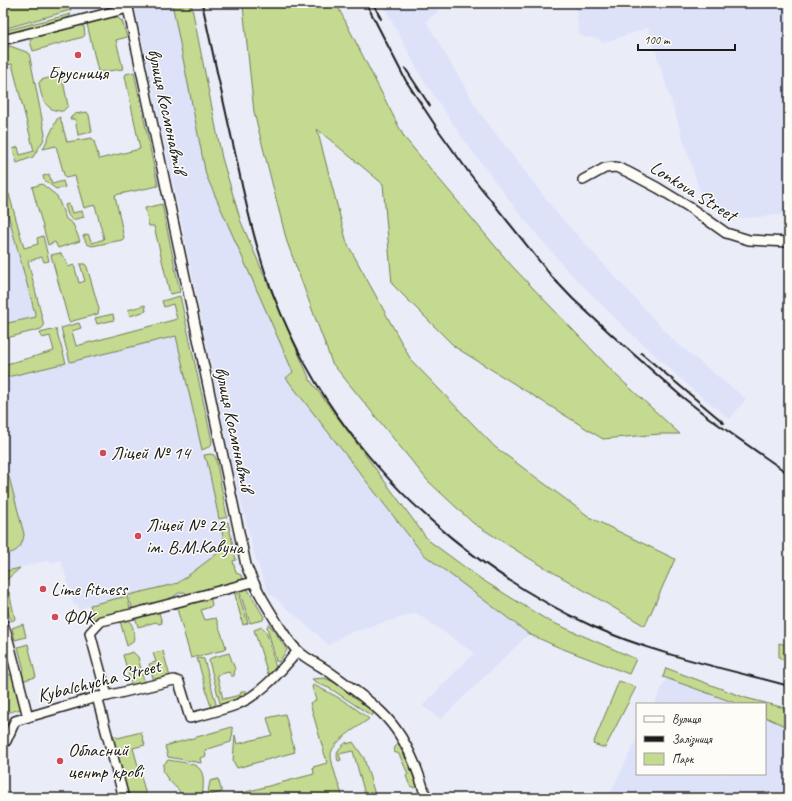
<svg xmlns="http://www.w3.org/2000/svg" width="792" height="801" font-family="Caveat,sans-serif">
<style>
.built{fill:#dde2f9}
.green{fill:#c4da90;stroke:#707b56}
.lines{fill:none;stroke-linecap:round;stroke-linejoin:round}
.minor-casing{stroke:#1c1c1c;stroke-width:12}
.minor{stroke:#fdfcf7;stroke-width:9}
.rail{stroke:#1c1c1c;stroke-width:2}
.poi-dot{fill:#d1495b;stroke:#fdfcf7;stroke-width:1.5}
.labels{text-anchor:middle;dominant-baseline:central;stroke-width:3;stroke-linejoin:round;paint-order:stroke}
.poi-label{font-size:19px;fill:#1c1c1c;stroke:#fdfcf7;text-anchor:start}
.street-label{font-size:19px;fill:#1c1c1c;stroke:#fdfcf7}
</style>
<rect width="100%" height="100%" fill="#eaedf8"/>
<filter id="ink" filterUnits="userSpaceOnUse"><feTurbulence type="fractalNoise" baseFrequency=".025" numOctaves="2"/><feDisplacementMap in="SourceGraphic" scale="8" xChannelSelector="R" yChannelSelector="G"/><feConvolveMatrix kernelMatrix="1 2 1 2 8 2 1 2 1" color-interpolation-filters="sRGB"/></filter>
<g filter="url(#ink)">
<g class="built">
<path d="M134,3H172L206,175L293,372L286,378L423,554L511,619L529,634L441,719L422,706L474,653L416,613L346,634L329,645L268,592L254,554L232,465L163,134Z"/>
<path d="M382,3H431L438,12L426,21L480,113L556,212L673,340L746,399L730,419L692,389L624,327L568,271L522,217L466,143L422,78Z"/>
<path d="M575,3H789V214L737,219L704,205L648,28L602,43L598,38H586L579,34Z"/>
<path d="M6,208L36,317L3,324V209Z"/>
<path d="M176,336L201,446L205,459L207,460L226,547L178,583L84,607L79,611L77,604L74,605L61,560L51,563L49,560L3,572V378Z"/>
<path d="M666,679L720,698L737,704H654Z"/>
<path d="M765,714L789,722V798H608L637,738V774H765Z"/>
</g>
<g class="green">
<path d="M3,3H69L71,10L3,29Z"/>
<path d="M172,3H191L222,158L241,222L310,380L428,540L481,579L547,620L636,659L629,674L558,647L529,634L423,554L286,378L293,372L206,175Z"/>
<path d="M246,3H336L404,137L511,265L617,376L680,434H660L603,439L455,347L392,284L383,184L317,129L347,243L411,360L495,447L591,518L675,559L645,626L527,557L473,523L428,481L332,363L287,242L254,112L243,6Z"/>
<path d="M71,14L68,18L3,35V31Z"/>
<path d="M112,17L118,18L122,21L127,37L116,40L123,69L101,72L98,71L87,24Z"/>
<path d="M80,25L84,27L85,35L83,37L33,51L30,41L32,38Z"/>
<path d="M10,46L29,53L45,134L43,141L33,157L17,163L13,149L18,147L20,155L34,151L12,64L3,66V48Z"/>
<path d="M134,72L158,186L115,195L124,238L122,240L92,246L87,244L83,236L88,234L92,243L104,239L95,205L84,208L75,176L65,178L56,146L43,149L57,119L60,117L67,142L92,138L94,141L99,159L140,149L125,76L126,74Z"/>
<path d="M60,75L63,81L68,106L63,111C45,112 41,97 39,83L41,80Z"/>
<path d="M87,112L89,115L92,132L78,135L75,119H70L71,117L75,114Z"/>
<path d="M49,174L52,184L63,181L65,187L56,189L44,180L43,176Z"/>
<path d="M42,184L57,196L66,219L73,224L80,241L58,248L55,242L48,245L32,187Z"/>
<path d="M9,194L24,248L38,244L37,238L43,236L49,261L44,262L42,257L28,261L44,326L41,329L3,339V324L36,317L3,196Z"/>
<path d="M69,204L72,213L82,211L84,217L72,220L68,215L65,205Z"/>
<path d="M162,204L180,292L170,294L154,226H149L145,208Z"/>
<path d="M60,253L66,260L68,267L74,265L79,283L85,281L80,264H85L87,267L99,309L98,314L69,322L51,255Z"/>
<path d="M180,296L212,441L211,446L202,450L176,336L70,362L61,328L79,323L81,328L72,331L76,346L177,319L173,304L164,307L162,301Z"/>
<path d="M145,305L146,311L130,316L128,310Z"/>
<path d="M113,314L114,320L97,324L95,318Z"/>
<path d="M56,329L66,363L3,378V365L54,351L50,336L42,338L40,333Z"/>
<path d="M210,454L214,455L216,459L227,517L219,519L207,461L205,459L204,455Z"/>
<path d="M3,471L9,477L24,534C23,546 16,555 3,553Z"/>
<path d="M228,522L236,560L233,561L236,573L241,575L244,583L187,597L185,592C177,592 174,597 168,601C161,606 142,609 133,612L129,595L178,583L226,547L220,524Z"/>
<path d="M20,568L4,582L7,590L3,591V572Z"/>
<path d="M247,588L264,617L263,620L250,623L239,590Z"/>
<path d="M237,590L248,623L243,625L234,591Z"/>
<path d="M9,592L15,619L12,621C9,617 3,599 3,593Z"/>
<path d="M210,595L212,605L210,607L201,610L205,620L216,618L226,647L224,650L191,658L176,605Z"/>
<path d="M127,596L131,612L125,613L94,621L90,605Z"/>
<path d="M158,609L162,623L159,624L156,622L138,627L136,619L139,614Z"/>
<path d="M127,620C134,623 135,635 133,642L127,646L120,621Z"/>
<path d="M23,624L26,637L15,640L12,628Z"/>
<path d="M268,625H270L287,650L279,662L276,661L267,627Z"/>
<path d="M262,627L267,634L276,668V671L269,677L254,630Z"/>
<path d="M779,643L789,646V661L779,658Z"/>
<path d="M28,644L36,677L25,680L21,679L20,673L24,670L18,647Z"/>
<path d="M163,651L170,677L154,681L149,664L156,662L153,653Z"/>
<path d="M133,652L138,657L144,681L142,683L132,687L123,655Z"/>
<path d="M3,653L8,674L13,676L21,709L3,714Z"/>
<path d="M229,653L235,669L234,676H231L229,672L217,675L223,699L240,695L241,692L246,690V697L225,705L220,703L209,661L211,658Z"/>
<path d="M197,658L204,659L216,704L215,706L211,707Z"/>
<path d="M666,668L746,698L789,709V728L765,717V704H738L663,677Z"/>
<path d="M324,678C339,682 362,702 374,712L372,716L331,689L317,683L312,679Z"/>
<path d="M619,681L636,687L605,748L593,744Z"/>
<path d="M313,685C334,694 352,705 369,719C360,726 331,742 331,755C331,765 340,787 343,798H228L227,797L314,774L313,767L327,763L310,703L316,700L312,687Z"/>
<path d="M285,714L295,752L237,768L233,761L235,735L237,744L272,735L267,718Z"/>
<path d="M232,727L233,731L231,742L205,750L206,756L200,758L201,763L168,757L165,746Z"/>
<path d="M141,732L145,745L133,748L147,798H128L110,733L118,738Z"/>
<path d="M347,742V744L353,742L364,758L376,798H366L353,751L339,754L341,760L338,761C335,751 339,748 347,742Z"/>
<path d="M398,744L409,765L417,786L415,788L410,786L406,776L408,774L399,754L394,752L395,747Z"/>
<path d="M168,760C198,765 207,762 202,798H183C179,785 162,781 163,765Z"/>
<path d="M218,779L222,792L210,795V798H207L210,781Z"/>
</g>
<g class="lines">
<defs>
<g id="minor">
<path d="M127,3L246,565C254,587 267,606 279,626C285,635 290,644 298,651C306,659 318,664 328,671C346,684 365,697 381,712C404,734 418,768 426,798"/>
<path d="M3,40L128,8"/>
<path d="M583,180L605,168L616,167L628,172L658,188L689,207L726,233L749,240L789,242"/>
<path d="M3,624L7,636L28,717L97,697L107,696L174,680L179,682L190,718C206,714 223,710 238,704C263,693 280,671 298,651"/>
<path d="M107,696L90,633L101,621L132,614L253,582"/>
<path d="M97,697L124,798"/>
<path d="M3,742L6,741L15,721L28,717"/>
</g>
</defs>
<use href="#minor" class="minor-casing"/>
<use href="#minor" class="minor"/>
<g class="rail">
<path d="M202,3C213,54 224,105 236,157C244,196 253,237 266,275C283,323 308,374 337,415C401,506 492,580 592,626C654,654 723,668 789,686"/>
<path d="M366,3L406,81L439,131L470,174L552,277L573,299L613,336L681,396L709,418L789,474"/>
<path d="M373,3L381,19"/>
<path d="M405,68L430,106"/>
<path d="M641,353L724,423"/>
</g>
</g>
</g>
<g class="poi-dot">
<circle cx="78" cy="55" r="4"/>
<circle cx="103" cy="453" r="4"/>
<circle cx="138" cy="536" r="4"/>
<circle cx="43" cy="589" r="4"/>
<circle cx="55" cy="617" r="4"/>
<circle cx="60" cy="761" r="4"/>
</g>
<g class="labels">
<g class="poi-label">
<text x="78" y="73" text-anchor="middle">Брусниця</text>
<text x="111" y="453">Ліцей № 14</text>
<text x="146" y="525">Ліцей № 22<tspan x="146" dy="22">ім. В.М.Кавуна</tspan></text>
<text x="51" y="589">Lime fitness</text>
<text x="63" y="617">ФОК</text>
<text x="68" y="750">Обласний<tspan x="68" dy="22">центр крові</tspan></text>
</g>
<g class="street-label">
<text transform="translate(167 111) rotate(78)">вулиця Космонавтів</text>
<text transform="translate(693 191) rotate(32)">Lonkova Street</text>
<text transform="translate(234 429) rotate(78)">вулиця Космонавтів</text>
<text transform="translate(99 681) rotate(-14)">Kybalchycha Street</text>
</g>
</g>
<rect width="792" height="801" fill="none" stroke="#fdfcf7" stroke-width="16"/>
<rect x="8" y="8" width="776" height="785" fill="none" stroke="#1c1c1c" stroke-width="1.5" filter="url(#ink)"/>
<rect x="636" y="703" width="130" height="72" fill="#fdfcf7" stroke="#a3a29f"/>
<rect x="644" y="716" width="20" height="6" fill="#fdfcf7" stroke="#a3a29f"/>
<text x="672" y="723" font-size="12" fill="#1c1c1c">Вулиця</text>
<rect x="644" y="736" width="20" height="6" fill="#1c1c1c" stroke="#a3a29f"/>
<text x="672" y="743" font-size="12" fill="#1c1c1c">Залізниця</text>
<rect x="644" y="753" width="20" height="12" fill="#c4da90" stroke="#a3a29f"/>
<text x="672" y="763" font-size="12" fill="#1c1c1c">Парк</text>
<path d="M638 44v6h97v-6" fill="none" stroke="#1c1c1c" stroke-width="2"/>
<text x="644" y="44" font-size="12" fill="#1c1c1c" stroke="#fdfcf7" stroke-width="3" paint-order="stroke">100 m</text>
</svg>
